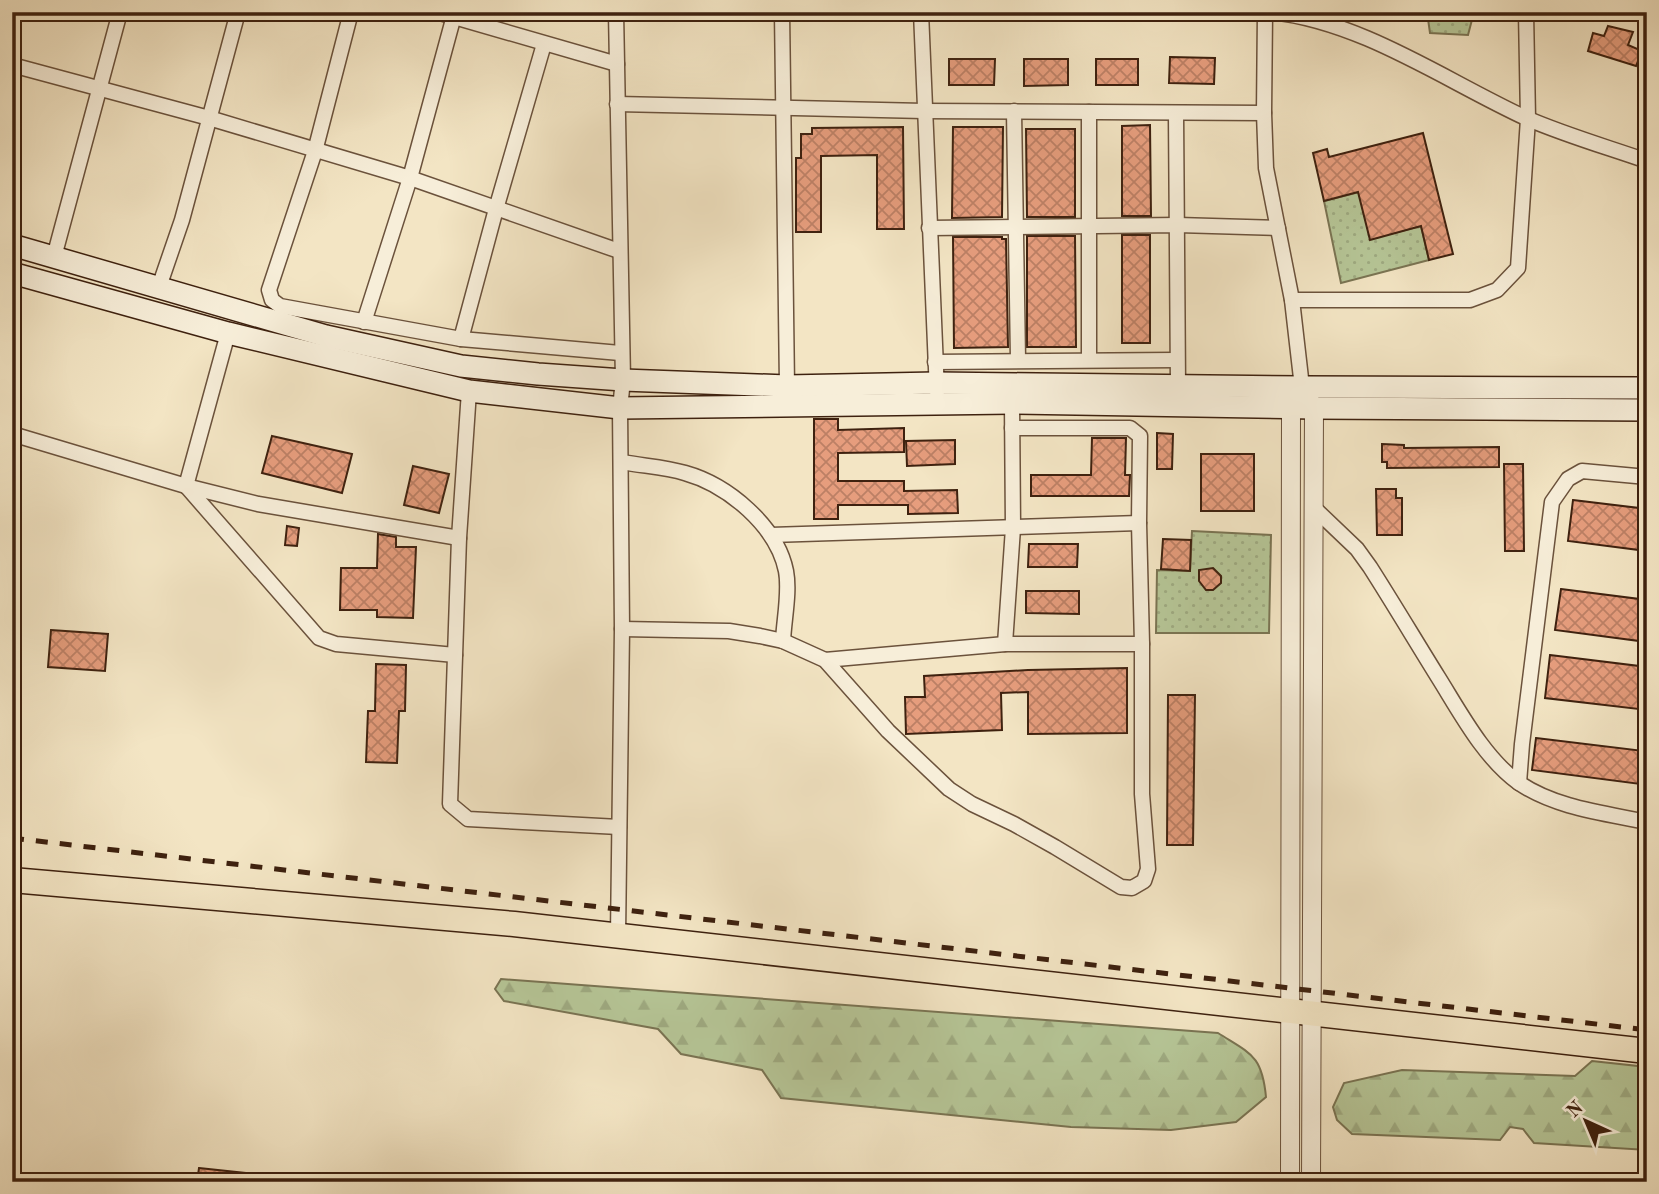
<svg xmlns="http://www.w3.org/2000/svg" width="1659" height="1194" font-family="'Old Standard TT',serif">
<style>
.forest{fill:url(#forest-firs);stroke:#7a7453;stroke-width:2}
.garden{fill:url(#garden-dots);stroke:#7a7453;stroke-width:2}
.building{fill:url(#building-cross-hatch);stroke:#3e210f;stroke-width:2}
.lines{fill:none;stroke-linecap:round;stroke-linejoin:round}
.minor-casing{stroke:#6b523c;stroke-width:17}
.tertiary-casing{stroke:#6b523c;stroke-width:20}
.secondary-casing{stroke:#3e210f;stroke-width:24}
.trunk-casing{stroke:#3e210f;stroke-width:27}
.minor{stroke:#f7eed9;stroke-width:14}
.tertiary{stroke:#f7eed9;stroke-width:18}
.secondary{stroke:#f7eed9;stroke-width:21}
.trunk{stroke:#f3e5c4;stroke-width:24}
.rail{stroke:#3e210f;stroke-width:5;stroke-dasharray:12 12;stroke-linecap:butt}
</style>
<defs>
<pattern id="forest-firs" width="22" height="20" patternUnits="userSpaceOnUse" patternTransform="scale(1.75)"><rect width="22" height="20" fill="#b6c697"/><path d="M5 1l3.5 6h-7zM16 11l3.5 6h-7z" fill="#9eaa81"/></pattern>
<pattern id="garden-dots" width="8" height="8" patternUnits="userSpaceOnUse" patternTransform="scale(1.75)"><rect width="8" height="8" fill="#b6c697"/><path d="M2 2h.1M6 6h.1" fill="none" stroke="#9eaa81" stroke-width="1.8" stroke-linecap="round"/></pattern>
<pattern id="building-cross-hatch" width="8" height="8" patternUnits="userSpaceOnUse" patternTransform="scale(1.75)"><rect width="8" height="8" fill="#e69d7d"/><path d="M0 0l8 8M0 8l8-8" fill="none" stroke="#bc8065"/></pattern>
</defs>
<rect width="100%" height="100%" fill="#f3e5c4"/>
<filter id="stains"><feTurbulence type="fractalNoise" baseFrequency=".00286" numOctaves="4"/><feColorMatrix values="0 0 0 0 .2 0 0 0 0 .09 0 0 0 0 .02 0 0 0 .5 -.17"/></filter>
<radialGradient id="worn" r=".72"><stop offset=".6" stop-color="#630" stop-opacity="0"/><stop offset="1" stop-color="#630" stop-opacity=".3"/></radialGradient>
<g class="forest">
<path d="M501,979L1218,1033C1251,1054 1262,1055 1266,1097L1236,1122L1171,1130L1071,1127L781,1098L762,1070L681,1054L658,1029L504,1001L495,989Z"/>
<path d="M1592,1061L1647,1067V1150L1534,1143L1523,1129L1510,1127L1500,1140L1352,1134L1337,1120L1333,1107L1344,1083L1402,1070L1575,1076Z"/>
</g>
<g class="garden">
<path d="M1455,12H1474L1468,35L1430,33L1428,19L1454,18Z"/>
<path d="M1410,179L1370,239L1421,226L1429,260L1341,283L1324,201Z"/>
<path d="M1192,531L1271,535L1269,633H1156L1157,570L1190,571Z"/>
</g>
<g class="building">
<path d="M1608,26L1633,32L1628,45L1642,51L1636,66L1588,51L1593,33L1604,36Z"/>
<path d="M1170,57L1215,58L1214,84L1169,83Z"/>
<path d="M949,59H995L994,85H949Z"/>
<path d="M1024,59H1068V85L1024,86Z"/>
<rect x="1096" y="59" width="42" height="26"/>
<path d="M1150,125L1151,216H1122V126Z"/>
<path d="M903,127L904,229H877V155L821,156V232H796V158H801V134H812V128Z"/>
<path d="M953,127H1003L1002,217L952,218Z"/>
<path d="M1026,129H1075V217H1027Z"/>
<path d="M1423,133L1453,254L1429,260L1421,226L1370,240L1358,192L1324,201L1313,153L1327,149L1329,157Z"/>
<rect x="1122" y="235" width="28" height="108"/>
<path d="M1027,236H1075L1076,347H1027Z"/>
<path d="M953,237H1002V239H1006L1008,347L954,348Z"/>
<path d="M814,419H838V430L904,428V452L838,453V481H904V491L957,490L958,513L908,514V505H838V519H814Z"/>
<path d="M1157,433L1173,434L1172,469H1157Z"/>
<path d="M272,436L352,454L342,493L262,473Z"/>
<path d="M1092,438H1126L1125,475H1130L1129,496H1031V475H1091Z"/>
<path d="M955,440V464L907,466L906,441Z"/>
<path d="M1382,444L1404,445V448L1499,447V467L1387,468V462H1382Z"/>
<rect x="1201" y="454" width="53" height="57"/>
<path d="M1504,464H1523L1524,551H1505Z"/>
<path d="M413,466L449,474L439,513L404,505Z"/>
<path d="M1376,489H1396V498H1402V535H1377Z"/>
<path d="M1573,500L1647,509V551L1568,541Z"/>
<path d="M287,526L299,528L297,546L285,545Z"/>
<path d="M378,534L396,537V547H416L413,618L377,617V610H340L341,568H377Z"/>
<path d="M1163,539L1191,540L1190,571L1161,569Z"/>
<path d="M1029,544H1078L1077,567H1028Z"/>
<path d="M1213,568L1221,576V583L1213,590H1206L1199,581V570Z"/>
<path d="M1561,589L1647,600V642L1555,630Z"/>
<path d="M1026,591H1079V614L1026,613Z"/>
<path d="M51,630L108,634L105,671L48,667Z"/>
<path d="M1550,655L1647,667V710L1545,698Z"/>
<path d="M376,664L406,665L405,711H399L397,763L366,762L368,711H375Z"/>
<path d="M1127,668V733L1028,734V692L1001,693L1002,730L906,734L905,697H925L924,676L1028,670Z"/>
<path d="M1168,695H1195L1193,845H1167Z"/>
<path d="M1536,738L1644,751L1640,784L1532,770Z"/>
<path d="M199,1168L245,1173L244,1182H197Z"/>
</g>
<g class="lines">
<defs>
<g id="minor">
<path d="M351,12L315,151L269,290L272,300L280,306L461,339L620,353"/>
<path d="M437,12L617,64"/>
<path d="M616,12L623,380L620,408L622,629L618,935"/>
<path d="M782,12L787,386"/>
<path d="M921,12L937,392"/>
<path d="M1265,12L1264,113L1266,168L1292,300L1302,387"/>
<path d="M1272,12C1363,22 1444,80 1526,118C1565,135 1607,147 1647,161"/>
<path d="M12,65L209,118L410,178L619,251"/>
<path d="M617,104L924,111L1264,113"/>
<path d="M1014,111L1018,359"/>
<path d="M1089,112V360"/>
<path d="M1176,113L1178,385"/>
<path d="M929,228L1178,225L1278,228"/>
<path d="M54,257L120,12"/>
<path d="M159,287L182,220L238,12"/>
<path d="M1292,300H1470L1497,290L1518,268L1528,119L1526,12"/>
<path d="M364,322L410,178L455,12"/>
<path d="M461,339L496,209L544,44"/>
<path d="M935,362L1176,360"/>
<path d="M12,434L186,486L228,333"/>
<path d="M622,462C643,466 665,467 685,473C728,485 777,526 786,571C790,592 784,619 783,641"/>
<path d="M186,486L258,504L459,538L469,391"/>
<path d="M186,486L319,638L336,644L455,655"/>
<path d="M1313,507L1357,549L1370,567C1393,603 1415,640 1438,677C1460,712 1484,758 1519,783C1556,808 1604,813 1647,822"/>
<path d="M771,535L1139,523"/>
<path d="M459,538L450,804L468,819L619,827"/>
<path d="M622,629L729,631L760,636L783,641L825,660L888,731L949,789L972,804L1014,824L1055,847L1121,887L1132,888L1144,881L1148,869L1142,794V644L1139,523L1140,436L1130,428H1012"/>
<path d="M1005,644L1013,528L1012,403"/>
<path d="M825,660L1005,644H1142"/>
<path d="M1519,783L1522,744L1552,502L1568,479L1582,471L1647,477"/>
</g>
<g id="tertiary">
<path d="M1307,396L1314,408L1311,1182"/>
<path d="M1290,1182L1291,408L1297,397"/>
</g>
<g id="secondary">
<path d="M12,245L326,336L461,366L538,374L623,380L787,386L936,383L1302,387L1647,388"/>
<path d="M12,273L228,333L469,391L620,408L1012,403L1314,408L1647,410"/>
</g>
<path id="trunk" d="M12,880L514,924L1647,1051"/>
</defs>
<use href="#minor" class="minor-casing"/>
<use href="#tertiary" class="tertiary-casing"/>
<use href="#secondary" class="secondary-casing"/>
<use href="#trunk" class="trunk-casing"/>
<use href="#minor" class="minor"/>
<use href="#tertiary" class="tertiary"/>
<use href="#secondary" class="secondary"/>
<use href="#trunk" class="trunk"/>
<path class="rail" d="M12,838L1647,1030"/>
</g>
<rect width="1659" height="1194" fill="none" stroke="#f3e5c4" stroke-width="42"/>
<rect x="14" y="14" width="1631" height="1166" fill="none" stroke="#3e210f" stroke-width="3.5"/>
<rect x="21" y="21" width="1617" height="1152" fill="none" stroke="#3e210f" stroke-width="2"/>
<g transform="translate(1586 1121) rotate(316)" stroke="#f7eed9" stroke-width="5" paint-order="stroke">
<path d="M0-5L12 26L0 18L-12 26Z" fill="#3e210f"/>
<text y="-10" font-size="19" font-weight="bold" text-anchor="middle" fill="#3e210f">N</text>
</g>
<rect width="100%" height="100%" filter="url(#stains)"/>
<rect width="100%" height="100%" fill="url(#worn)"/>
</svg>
